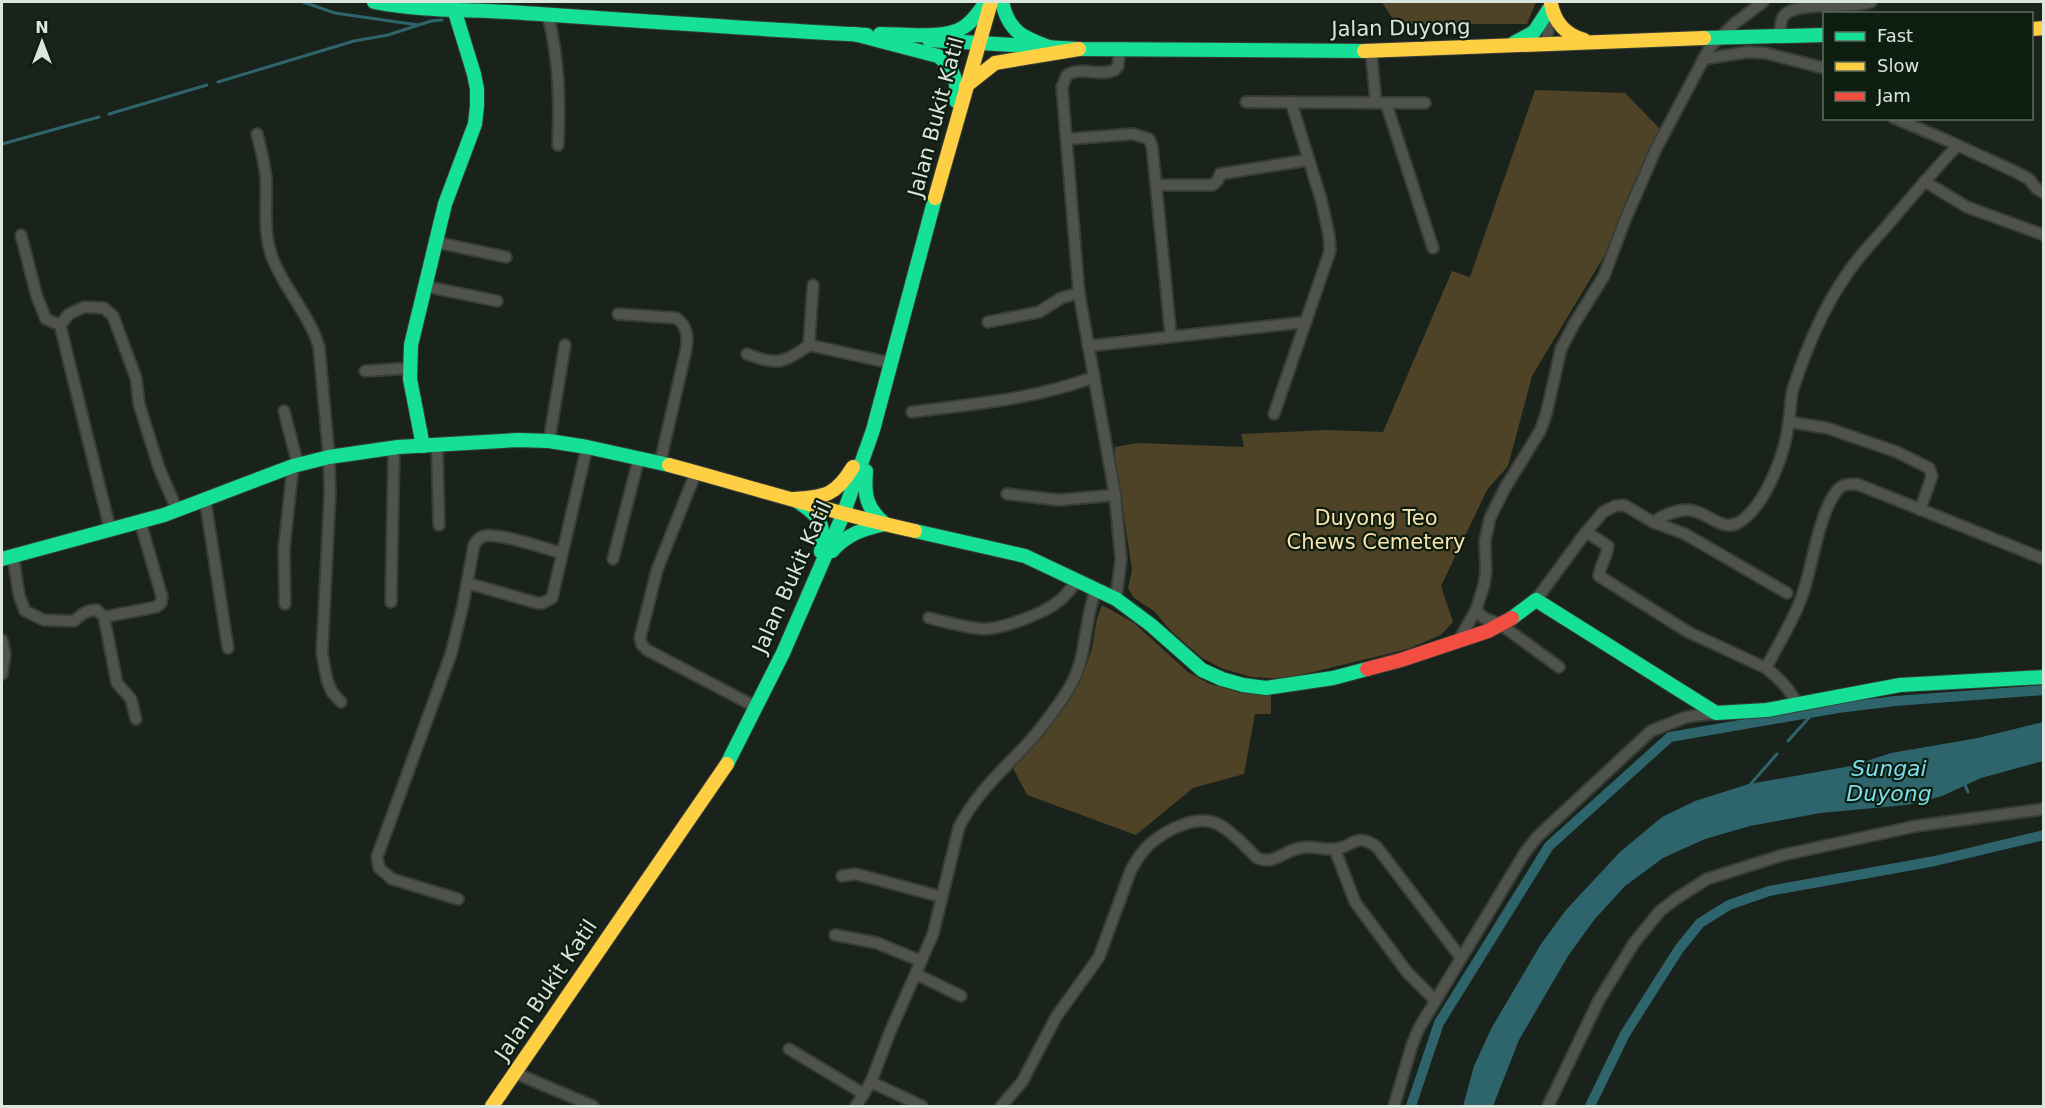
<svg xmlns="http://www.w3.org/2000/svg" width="2045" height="1108" font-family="'DejaVu Sans',sans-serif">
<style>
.green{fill:#4e4326}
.water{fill:#2e646b}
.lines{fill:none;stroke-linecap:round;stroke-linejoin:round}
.stream{stroke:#2e646b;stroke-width:3}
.canal{stroke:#2e646b;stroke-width:10}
.street-casing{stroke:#363d37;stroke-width:14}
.fast-casing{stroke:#363d37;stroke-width:16}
.slow-casing{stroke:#363d37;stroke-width:16}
.jam-casing{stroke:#363d37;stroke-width:16}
.street{stroke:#50534c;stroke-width:10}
.fast{stroke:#16e098;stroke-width:14}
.slow{stroke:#ffcf43;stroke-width:14}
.jam{stroke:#f24e42;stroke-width:14}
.labels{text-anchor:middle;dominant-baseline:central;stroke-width:4.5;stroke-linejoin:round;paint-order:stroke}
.street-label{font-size:21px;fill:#dae5db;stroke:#0d1d0f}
.park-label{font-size:21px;fill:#fae2ad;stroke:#0d1d0f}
.water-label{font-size:22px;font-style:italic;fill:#7edceb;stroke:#0d1d0f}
</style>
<rect width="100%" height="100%" fill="#1a231b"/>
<g class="green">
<path d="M1382,2H1536L1527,24H1396Z"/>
<path d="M1535,90L1625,93L1663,132L1606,253L1532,376L1508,466L1487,490L1441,586L1453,622L1441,635L1408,649L1284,679L1252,677L1223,669L1202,658L1171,631L1154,611L1134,598L1128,588L1132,570L1115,456V447L1138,443L1244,447L1241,434L1327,430L1383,432L1452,271L1470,277Z"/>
<path d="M1102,605L1134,623L1188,672L1208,683L1241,693L1271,695V714H1255L1244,774L1193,788L1136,835L1027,795L1012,766C1047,731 1072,705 1089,658C1096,640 1093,624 1102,605Z"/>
</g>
<path class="water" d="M2043,722V761L1981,778L1942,796L1921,802L1906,805L1821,813L1750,826L1705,839L1663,858L1625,886L1594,920L1568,956L1519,1040L1493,1106H1463L1474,1066L1491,1029L1541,944L1566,910L1620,852L1662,817L1695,801L1749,784L1851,766L1891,753L1978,738Z"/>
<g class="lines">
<g class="stream">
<path d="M303,2L335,13L418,25"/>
<path d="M218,82L354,41L388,35L431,21L442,20"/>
<path d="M109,114L207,85"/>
<path d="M2,144L99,117"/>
<path d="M1788,741L1815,711"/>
<path d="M1964,782L1968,792"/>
<path d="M1748,787L1777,754"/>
</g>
<g class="canal">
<path d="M1411,1106L1439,1023L1549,846L1670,737L1838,708L1895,701L2044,690"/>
<path d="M1590,1106L1625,1034L1679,949L1700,923L1729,905L1769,891L1935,861L2044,835"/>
</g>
<defs>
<g id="street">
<path d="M548,15C559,60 560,99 558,145"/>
<path d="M1780,36C1780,30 1780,22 1783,17C1793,0 1851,10 1871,2"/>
<path d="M1547,44L1549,12"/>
<path d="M1371,51L1376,103"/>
<path d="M1703,59L1748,52L1765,53L1824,68"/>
<path d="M1246,102L1425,103"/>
<path d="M1386,103L1433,248"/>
<path d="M1894,118L1946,140L2016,172L2029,179L2036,188L2044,193"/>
<path d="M257,134C261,149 265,164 266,179C267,206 263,232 272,257C284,289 310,315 319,347L329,457L330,494L322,653L327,680L332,692L341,702"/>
<path d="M1067,139L1133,134L1149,139L1152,146L1156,185L1171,337"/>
<path d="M1924,181L1967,207L2044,235"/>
<path d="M1156,185H1213L1218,180L1220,174L1308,160"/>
<path d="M21,235L37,297L46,319L60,325L110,529"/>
<path d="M435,242L506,257"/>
<path d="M813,285L809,345L891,363"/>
<path d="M424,286L497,301"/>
<path d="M618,314L676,318C688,326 688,337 686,350L660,463"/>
<path d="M988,322L1039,312L1061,298L1079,293"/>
<path d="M60,325L69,314L84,307L104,308L113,316L136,378L139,404L159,468L177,510"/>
<path d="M1088,346L1306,322"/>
<path d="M747,354C776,366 785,363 809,345"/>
<path d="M365,371L410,368"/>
<path d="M284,411L298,465"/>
<path d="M912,412C973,404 1036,399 1094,377"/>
<path d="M1274,414L1330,251L1329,235L1321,199L1291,102"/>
<path d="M1789,422L1827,428L1897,452L1929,468L1932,476L1920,510"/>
<path d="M549,441L565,345"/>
<path d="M437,444L439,525"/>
<path d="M696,472L657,570L640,638L642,645L647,650L756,707"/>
<path d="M1007,494L1059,500L1115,495"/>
<path d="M205,499L228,648"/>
<path d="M1653,522C1663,516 1674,510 1687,510C1706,509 1722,535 1741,521C1767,503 1786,451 1789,420C1791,410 1790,399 1793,389C1806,349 1823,308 1847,274C1858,257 1872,243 1885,228C1909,200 1932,172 1957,146"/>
<path d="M1586,532L1608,546C1607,557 1600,565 1599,576L1688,632L1766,668"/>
<path d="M13,556L19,595L25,611L44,620L74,621C82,614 86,610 97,610L104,617L117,683L131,699L136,719"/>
<path d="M613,559L639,458"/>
<path d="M467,583L537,603H542L552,598L587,447"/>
<path d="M1116,599L1121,559L1115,495L1079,293L1062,87L1067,75C1082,66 1099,77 1115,70L1118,66L1120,49"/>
<path d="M1536,600L1583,536L1603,512L1615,506L1624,505L1653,522L1685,534L1787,593"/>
<path d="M391,602L394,447"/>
<path d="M285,604L284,549L293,466"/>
<path d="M1476,610L1484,618L1500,624L1559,667"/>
<path d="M104,617L156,607L161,603L162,597L140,521"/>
<path d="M929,618C947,622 966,628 984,629C1002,629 1045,613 1059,601C1066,596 1072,587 1078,580"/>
<path d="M2,640L5,654L2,674"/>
<path d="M1459,640L1476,610L1484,585L1486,571L1485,541L1490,518L1505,488L1540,431L1546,415L1561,349L1574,324L1604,276L1625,220L1656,149L1710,47L1735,23L1763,2"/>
<path d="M1797,704C1790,689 1779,678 1766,668C1778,644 1795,619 1803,593C1813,564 1818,516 1836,492C1841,484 1849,484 1857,484L2044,559"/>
<path d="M1335,850L1355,902L1407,972L1435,1000"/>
<path d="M842,876L855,874L864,876L942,897"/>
<path d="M458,899L392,879L379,868L377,857L451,654L463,605L474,545C476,541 478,538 484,536C498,532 546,549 562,553"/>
<path d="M835,935L877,943L921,961"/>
<path d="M916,974L961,996"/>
<path d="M789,1049L864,1094"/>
<path d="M515,1073L593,1106"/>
<path d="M871,1082L922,1106"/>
<path d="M856,1106L871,1082L890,1032L933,934L959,827C976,793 1004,769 1029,742C1043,726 1056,709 1068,690C1088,659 1083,623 1096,589"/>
<path d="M1001,1106L1022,1082L1056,1017L1099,957L1131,870C1136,861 1142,851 1150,844C1166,830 1197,814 1218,824C1233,832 1246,847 1257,858C1275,865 1283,851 1300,848C1312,845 1322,850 1333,849C1352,849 1355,831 1377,847L1461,958"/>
<path d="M1394,1106L1412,1045L1419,1028L1524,854L1537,837L1651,731L1686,717L1716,713"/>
<path d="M1548,1106L1599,1000L1634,943L1660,911L1677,898L1707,879L1783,855L1916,826L2044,809"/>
</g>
<g id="fast">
<path d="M374,2C423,12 475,9 524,13C639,21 753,29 867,35"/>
<path d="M1002,2C1009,33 1024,38 1051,48"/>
<path d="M854,34L938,56C954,68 958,81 956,101"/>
<path d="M880,34C903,34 944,40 964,27C973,21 980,11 986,2"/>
<path d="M1704,38L1824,35"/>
<path d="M929,40L1079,49L1364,51"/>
<path d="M1514,43L1534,32L1549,9"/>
<path d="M423,446L410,379L411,345L445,204L475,124L477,106V89L474,74L454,9"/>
<path d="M866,471C864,495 866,508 885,524"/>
<path d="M794,499C819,516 826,521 821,552"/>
<path d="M915,531L1025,556L1116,599L1151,625L1202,670L1222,679L1243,685L1266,688L1333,678L1367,669"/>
<path d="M832,551C847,534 863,529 885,524"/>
<path d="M2,559L164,515L293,466L329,457L398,447L518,440L549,441L587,447L669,465"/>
<path d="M1512,618L1536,600L1716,713L1767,710L1900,685L2044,677"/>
<path d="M727,764L783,653L843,515L873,430L935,198"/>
</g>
<g id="slow">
<path d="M1551,4C1555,23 1565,34 1584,40"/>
<path d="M2032,29L2044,28"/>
<path d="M1364,51L1704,38"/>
<path d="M966,86L995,63L1079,49"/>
<path d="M935,198L991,2"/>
<path d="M669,465C751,487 832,513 915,531"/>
<path d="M794,499C826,497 836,495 853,467"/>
<path d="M492,1106L727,764"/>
</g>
<path id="jam" d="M1367,669L1401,660L1488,631L1512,618"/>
</defs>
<use href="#street" class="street-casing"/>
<use href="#fast" class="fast-casing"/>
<use href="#slow" class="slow-casing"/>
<use href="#jam" class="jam-casing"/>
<use href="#street" class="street"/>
<use href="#fast" class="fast"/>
<use href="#slow" class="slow"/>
<use href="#jam" class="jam"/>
</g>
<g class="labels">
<g class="street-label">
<text transform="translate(1401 28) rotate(-1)">Jalan Duyong</text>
<text transform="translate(936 117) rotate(-75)">Jalan Bukit Katil</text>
<text transform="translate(792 577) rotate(-66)">Jalan Bukit Katil</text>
<text transform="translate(546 990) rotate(-56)">Jalan Bukit Katil</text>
</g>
<g class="park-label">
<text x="1376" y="518">Duyong Teo<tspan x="1376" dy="24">Chews Cemetery</tspan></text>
</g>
<g class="water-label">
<text x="1889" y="768">Sungai<tspan x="1889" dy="25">Duyong</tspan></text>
</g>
</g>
<rect width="2045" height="1108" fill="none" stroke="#dae5db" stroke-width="6"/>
<rect x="1823" y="12" width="210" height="108" fill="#0d1d0f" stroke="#5f6d61" stroke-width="1.5"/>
<rect x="1835" y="32" width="30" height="9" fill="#16e098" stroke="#5f6d61" stroke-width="1.5"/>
<text x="1877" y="42" font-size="18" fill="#dae5db">Fast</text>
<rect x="1835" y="62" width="30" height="9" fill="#ffcf43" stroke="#5f6d61" stroke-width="1.5"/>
<text x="1877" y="72" font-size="18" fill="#dae5db">Slow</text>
<rect x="1835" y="92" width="30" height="9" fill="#f24e42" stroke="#5f6d61" stroke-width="1.5"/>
<text x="1877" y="102" font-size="18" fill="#dae5db">Jam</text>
<g transform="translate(42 42)" stroke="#0d1d0f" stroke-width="4.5" paint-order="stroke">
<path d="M0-4.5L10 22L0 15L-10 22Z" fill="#dae5db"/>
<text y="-9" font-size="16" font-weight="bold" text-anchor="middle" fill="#dae5db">N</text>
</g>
</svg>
